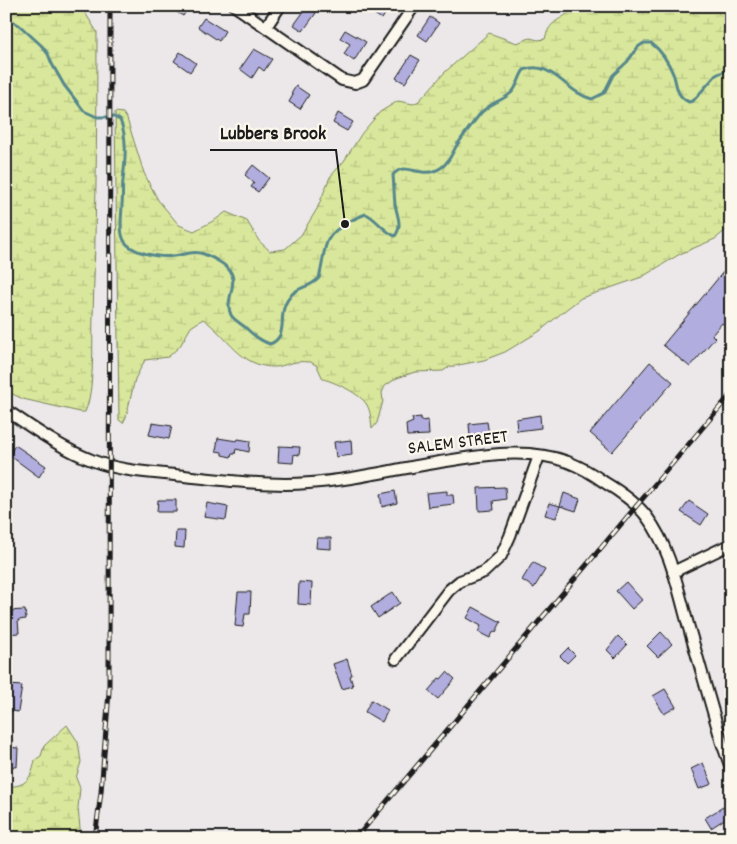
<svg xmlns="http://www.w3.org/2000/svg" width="737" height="844" font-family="Dekko,sans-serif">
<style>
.wetland{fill:url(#wetland-marsh);stroke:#7a825c}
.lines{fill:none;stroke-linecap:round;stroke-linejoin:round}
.stream{stroke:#57878c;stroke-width:3}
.building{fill:#b1adde;stroke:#1c1c1c}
.minor-casing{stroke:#1c1c1c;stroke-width:14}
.minor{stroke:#fbf7ec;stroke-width:10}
.rail-casing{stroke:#1c1c1c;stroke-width:5}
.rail{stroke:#fbf7ec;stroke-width:3;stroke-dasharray:9;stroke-linecap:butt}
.labels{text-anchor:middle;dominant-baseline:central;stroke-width:4.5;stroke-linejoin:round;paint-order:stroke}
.street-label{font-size:19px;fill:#1c1c1c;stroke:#fbf7ec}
.leader{fill:none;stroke:#1c1c1c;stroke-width:2}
.callout-dot{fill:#1c1c1c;stroke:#fbf7ec;stroke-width:2}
.callout-label{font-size:20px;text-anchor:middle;font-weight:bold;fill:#1c1c1c;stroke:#fbf7ec;stroke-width:4.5;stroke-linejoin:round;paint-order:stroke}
</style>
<defs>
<pattern id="wetland-marsh" width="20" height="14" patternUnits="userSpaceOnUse" patternTransform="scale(1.25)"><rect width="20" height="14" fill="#d8e79b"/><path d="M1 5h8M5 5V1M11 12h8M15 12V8" fill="none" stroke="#b9c685"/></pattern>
</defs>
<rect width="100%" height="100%" fill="#ece8e9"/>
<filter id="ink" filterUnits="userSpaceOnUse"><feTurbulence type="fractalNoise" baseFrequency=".02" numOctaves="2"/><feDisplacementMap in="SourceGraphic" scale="10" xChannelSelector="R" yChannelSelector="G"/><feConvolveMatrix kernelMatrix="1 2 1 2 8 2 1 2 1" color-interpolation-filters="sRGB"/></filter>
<g filter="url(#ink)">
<g class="wetland">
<path d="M6,6H71L84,11L97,32C97,127 96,222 93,317C92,342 95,390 85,412H80L23,399L6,391Z"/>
<path d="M572,6H731V226L715,239L680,254L642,277L581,298L564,311L540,331L505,352L484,360L449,367L443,371L415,372L397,378L385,386L382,393L383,401L377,423L372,429C371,421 371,412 367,405C361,394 335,382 323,379L317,366L311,362C306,362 301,361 296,362C289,363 283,366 276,367C240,368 228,336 203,319L191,327L180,346L168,357L145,360L135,379L126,417L123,423L119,420L115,112L123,113L127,119L144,173L158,200L179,225L194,231L215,220L226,212L247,221L259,241L270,251L285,249L301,235L317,209L330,177L344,161L362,133L380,112L398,101L413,104L419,101L445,72L489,33L517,43L530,38L538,40L545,39C550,16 567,21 572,6Z"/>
<path d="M67,725L78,742L81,762L76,778L80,788L78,808L81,838H6V786C26,788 32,777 35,760L41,756L44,746Z"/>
</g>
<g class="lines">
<path class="stream" d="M6,18L19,25L41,45L48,54L52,64L64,85L84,111L97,117H114L120,120C128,139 125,161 123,181C122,188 123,196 122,204C122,215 119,228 123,238C128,253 160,258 174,256C183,255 191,251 200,253C205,254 213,258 218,261C248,277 222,296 231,315C234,320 240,323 245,327C252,334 260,341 270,344C288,337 279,318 285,305C295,283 307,291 319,278C327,249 319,239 348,222C354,219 360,216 366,214C377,219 383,231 395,236C403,226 397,216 395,204C394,195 394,185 393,175C406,159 421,182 442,167C450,161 452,153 457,145C464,135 472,124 480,114C490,102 501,102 511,93C518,87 519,76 524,70C551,59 566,93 592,99L604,93L613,75L627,62L638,47L644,43H651C662,51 669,63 674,76C677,87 677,97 689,102L693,101L716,75L731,68"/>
</g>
<g class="building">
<path d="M167,6H189L183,16Z"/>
<path d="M375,6H390L382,19L371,12Z"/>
<path d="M307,7L316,13L303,31L294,25Z"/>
<path d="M430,17L439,23L427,41L418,35Z"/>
<path d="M204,18L225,31L219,41L198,27Z"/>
<path d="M345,30L366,42L354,61L344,54L350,44L340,38Z"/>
<path d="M254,49L272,59L264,71L259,67L252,78L240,69Z"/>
<path d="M180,52L196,63L190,72L174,61Z"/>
<path d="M411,55L420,60L405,83L396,78Z"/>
<path d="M296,86L309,95L300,109L289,102L293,95L291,94Z"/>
<path d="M338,113L353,122L347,131L333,123Z"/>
<path d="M253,165L269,178L258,192L251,187L254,183L245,175Z"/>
<path d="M724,271L731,277V318L725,325L722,323L712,335L715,338L690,367L663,345Z"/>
<path d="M650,362L673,382L612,452L590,433Z"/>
<path d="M540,415L541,428L517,431L516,419Z"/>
<path d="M421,417V421L428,420L429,435L407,436L406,425L413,422L412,418Z"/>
<path d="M487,422L489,434L470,436L469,424Z"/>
<path d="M152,423L172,426L169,439L149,435Z"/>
<path d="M218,438L237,441L238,439L250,441L249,452L236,449L235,454H232L231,457L222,455V452L216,451Z"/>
<path d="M351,440L352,455L336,457L334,442Z"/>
<path d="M15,445L46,466L39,477L9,455Z"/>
<path d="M279,446L300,447L299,455L294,454L293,463L278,462Z"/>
<path d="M505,487L506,499L493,501L494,510L479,511L478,488Z"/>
<path d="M395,491L397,503L382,507L380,494Z"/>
<path d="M447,491V495H453L454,504L428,507L426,493Z"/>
<path d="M564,493L580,499L576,511L560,506Z"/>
<path d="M158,500H176V512H157Z"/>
<path d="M689,501L708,514L701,525L681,512Z"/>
<path d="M207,503L228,507L226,520L204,517Z"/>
<path d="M549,503L560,506L556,518L545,515Z"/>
<path d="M176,531H185L184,548L175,547Z"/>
<path d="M317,538H331V549L316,548Z"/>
<path d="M533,562L545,570L534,588L522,580Z"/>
<path d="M299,582L312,583L311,605L298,604Z"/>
<path d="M626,582L642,600L632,609L616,591Z"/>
<path d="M238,592H251L250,614H245L243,627L235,626Z"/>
<path d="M393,592L400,603L378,618L371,607Z"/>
<path d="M473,607L501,622L496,632L494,631L490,638L478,632L481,626L467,618Z"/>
<path d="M25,610L26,619L18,620L19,633L6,634V611Z"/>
<path d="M661,632L672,644L658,657L647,646Z"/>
<path d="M618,636L627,645L615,658L607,650Z"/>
<path d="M568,648L575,655L567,663L560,656Z"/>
<path d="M347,659L352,675L350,676L353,686L342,689L333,664Z"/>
<path d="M447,672L455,679L438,699L428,691L439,678L441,679Z"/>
<path d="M9,685L22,686L18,712L6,710Z"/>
<path d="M665,689L676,707L664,714L653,696Z"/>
<path d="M371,700L388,710L382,722L365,712Z"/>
<path d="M6,747L18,748L17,767L6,766Z"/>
<path d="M703,763L712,784L699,789L691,769Z"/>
<path d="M723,807L728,817L711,828L705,818Z"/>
</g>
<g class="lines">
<defs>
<g id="minor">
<path d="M235,6L342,80L355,83L363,80L414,6"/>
<path d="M266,27L280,6"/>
<path d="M6,410C34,429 62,449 94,461C120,471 148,472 175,475C212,479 249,484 285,484C338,484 389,470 440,462C482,455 527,447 568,462C581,467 593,474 604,482C619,491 636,502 647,517C671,549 678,590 689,628C700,667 711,705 722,743L731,768"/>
<path d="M673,572L731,544"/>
<path d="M396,659L449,590L460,581L484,572L501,556L510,536L539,456"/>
</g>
</defs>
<use href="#minor" class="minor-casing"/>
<use href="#minor" class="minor"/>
<defs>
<g id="rail">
<path d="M95,838L101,792L109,692L110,6"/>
<path d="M356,838L731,394"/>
</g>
</defs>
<use href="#rail" class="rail-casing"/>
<use href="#rail" class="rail"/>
</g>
</g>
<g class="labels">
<g class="street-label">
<text transform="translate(458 444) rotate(-7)">SALEM STREET</text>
</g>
</g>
<path class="leader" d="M345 224L336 150H210"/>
<circle class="callout-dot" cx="345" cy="224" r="5"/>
<g class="callout-label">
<text x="273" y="139">Lubbers Brook</text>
</g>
<rect width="737" height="844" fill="none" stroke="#fbf7ec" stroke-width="25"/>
<rect x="12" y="12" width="712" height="819" fill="none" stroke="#1c1c1c" stroke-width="2" filter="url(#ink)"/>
</svg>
